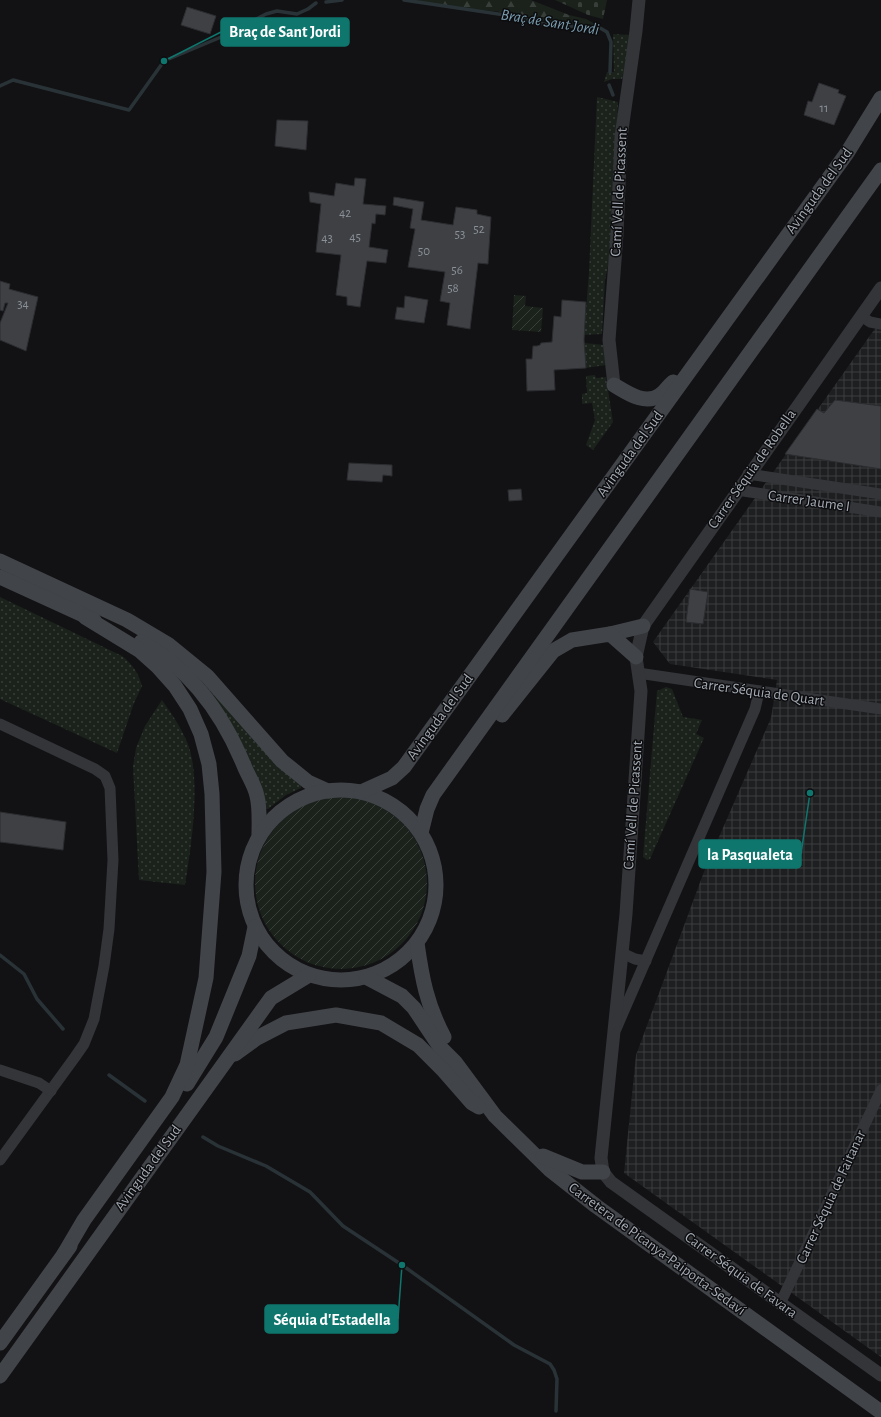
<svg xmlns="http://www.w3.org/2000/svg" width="881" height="1417" font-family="'Alegreya Sans',sans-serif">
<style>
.industrial{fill:url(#industrial-grid)}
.grass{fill:url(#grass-dots)}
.forest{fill:url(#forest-firs)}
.cemetery{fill:url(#cemetery-stones)}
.park{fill:url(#park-crowns)}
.garden{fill:url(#garden-furrows)}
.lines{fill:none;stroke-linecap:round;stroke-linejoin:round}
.stream{stroke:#293337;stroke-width:3.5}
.building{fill:#3e4044;stroke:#2c2d30}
.minor{stroke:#333539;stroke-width:11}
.tertiary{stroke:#333539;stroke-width:13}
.secondary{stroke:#414449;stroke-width:15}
.labels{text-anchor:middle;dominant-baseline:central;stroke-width:3;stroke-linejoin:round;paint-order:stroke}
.number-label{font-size:13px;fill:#8a9098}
.street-label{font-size:15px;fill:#a4abb4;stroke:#0d0d0f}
.water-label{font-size:16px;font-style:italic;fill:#7a9db0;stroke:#0d0d0f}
.leader{fill:none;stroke:#0f766e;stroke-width:1.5}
.callout-dot{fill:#0f766e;stroke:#0d0d0f;stroke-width:1.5}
.callout{fill:#0f766e;stroke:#0f766e;stroke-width:1.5}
.callout-label{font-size:16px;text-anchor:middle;font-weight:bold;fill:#fff}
</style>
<defs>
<pattern id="industrial-grid" width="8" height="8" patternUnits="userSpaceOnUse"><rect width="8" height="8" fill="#1e1f21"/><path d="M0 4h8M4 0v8" fill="none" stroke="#3c3d3f"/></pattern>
<pattern id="grass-dots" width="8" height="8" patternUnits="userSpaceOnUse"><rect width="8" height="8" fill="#1a221b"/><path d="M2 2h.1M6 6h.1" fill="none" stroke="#383f3a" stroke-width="1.8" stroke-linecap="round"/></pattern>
<pattern id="forest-firs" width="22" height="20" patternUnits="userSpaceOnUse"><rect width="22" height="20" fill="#1a221b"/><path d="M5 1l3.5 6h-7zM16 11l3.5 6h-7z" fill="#383f3a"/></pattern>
<pattern id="cemetery-stones" width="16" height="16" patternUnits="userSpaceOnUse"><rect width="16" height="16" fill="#1a221b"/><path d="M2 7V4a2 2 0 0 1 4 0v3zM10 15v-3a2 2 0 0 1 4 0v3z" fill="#383f3a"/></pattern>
<pattern id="park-crowns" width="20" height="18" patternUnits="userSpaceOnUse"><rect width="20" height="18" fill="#1a221b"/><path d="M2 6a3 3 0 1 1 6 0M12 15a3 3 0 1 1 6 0" fill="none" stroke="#383f3a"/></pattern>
<pattern id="garden-furrows" width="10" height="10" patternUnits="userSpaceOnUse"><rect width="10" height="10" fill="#1a221b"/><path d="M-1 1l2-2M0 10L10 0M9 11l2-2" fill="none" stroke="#383f3a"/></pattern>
</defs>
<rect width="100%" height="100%" fill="#121214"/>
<path class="industrial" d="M881,320V1357L624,1173L636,1055L705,869L771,718L777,680L670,664L653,642Z"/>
<g class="grass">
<path d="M613,34L629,35L627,65L622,79H612L604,82L607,72H614Z"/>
<path d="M597,97L618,102L611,252L605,280L602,334L584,335L589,272Z"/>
<path d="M584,343L605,345L606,365L586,368Z"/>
<path d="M595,375L596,378L606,377L613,422L593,450L586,445L595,420L592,403L582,404V394L587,393L586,376Z"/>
<path d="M0,597L122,656C133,665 138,672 142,686L134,703L117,753L0,699Z"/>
<path d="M189,670L200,680L301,784V788L286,795L268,809H265Z"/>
<path d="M666,687L672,689L683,717L702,720L696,734L704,738L650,859L647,860L643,857L657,691Z"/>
<path d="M162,700C171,713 181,727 187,742C202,776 191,849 185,885L139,880L133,767L136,748L145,726Z"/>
</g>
<path class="forest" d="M408,0H531L569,15L586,19L597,25L549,22L512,13L432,5Z"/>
<path class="cemetery" d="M555,0H607L603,19L588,15Z"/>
<path class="park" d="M408,0H441L439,6Z"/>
<g class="garden">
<path d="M514,295L526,296L525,306L543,308L541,332L512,330Z"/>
<circle cx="341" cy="883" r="86"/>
</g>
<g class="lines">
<g class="stream">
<path d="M404,0L512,16L548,25L600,28L607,32L611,42L610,72"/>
<path d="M326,2L342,0"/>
<path d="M609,85L613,95"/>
<path d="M0,86L13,80L129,110L164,61L226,35L266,14L277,11L297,14L308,9L316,3"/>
<path d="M0,955L24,974L37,999L63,1029"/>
<path d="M109,1075L145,1101"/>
<path d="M203,1137L218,1146L266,1166L310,1192L343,1226L402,1265L514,1345L550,1364L554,1370L557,1379L556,1411"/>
</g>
</g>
<g class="building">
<path d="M187,7L216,16L210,34L181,25Z"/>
<path d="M819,83L839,90L838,93L846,96L834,125L804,115L808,101L812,102Z"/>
<path d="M277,120L308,121L306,150L275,146Z"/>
<path d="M355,178L366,179L363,204L386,206L385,215L376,214L375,224L372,223L369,247L388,250L386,263L367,261L360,307L347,305V297L336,295L341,255L316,252L321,204L310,202L309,192L334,196L336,183L354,186Z"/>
<path d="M394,197L424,202L421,220L453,225L456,207L477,210V214L491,217L488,264L478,263L470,329L447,325L450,303L440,301L445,272L408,267L415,229L410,228L413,209L393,205Z"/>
<path d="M0,281L10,284L9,289L38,297L26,351L0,340V323L8,303H5L3,311L0,310Z"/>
<path d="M405,296L428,300L424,323L395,319L397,307L404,308Z"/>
<path d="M562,300L586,302L584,340L586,368L554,370L555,390L527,391L526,359H532L533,346H537L540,345L541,343L552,342L554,316L561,317Z"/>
<path d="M835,400L881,406V469L785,454L817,409L824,413Z"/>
<path d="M349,463L392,465V476L383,475L382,482L347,480Z"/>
<path d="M521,489L522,500L509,501L508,490Z"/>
<path d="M690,589L708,592L703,624L686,622Z"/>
<path d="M0,812L66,822L63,850L0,842Z"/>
</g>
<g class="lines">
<g class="minor">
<path d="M861,316L870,322L881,324"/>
<path d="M748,474L881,494"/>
<path d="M737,490L881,512"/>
<path d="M638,673L881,709"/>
<path d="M0,724L95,769L105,776L110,788L113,860L109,929L104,966L94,1019L84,1044L75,1057L0,1160"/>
<path d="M622,953L635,959L646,961"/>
<path d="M616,1029L755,709L759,692"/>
<path d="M0,1070L39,1083L51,1091"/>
<path d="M780,1304L881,1090"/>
</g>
<g class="tertiary">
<path d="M881,288L643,626L636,657L641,691L626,914L601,1158L603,1172L611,1182L881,1375"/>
<path d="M614,385L609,340L617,234L621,137L636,31L639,0"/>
</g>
<g class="secondary">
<path d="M614,385C626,392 645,406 660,395C665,392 668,386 673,382"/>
<path d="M0,561L127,620L169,645L207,676L282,761L308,782L328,791"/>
<path d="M0,577L94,620"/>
<path d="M610,634L643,626"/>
<path d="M141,642C191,669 224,716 245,768C249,777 255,786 257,796C260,808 259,822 259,835"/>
<path d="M502,715L553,651L572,640L610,634L636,657"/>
<circle cx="341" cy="885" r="95"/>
<path d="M361,792L392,778L404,767L847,153L881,98"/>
<path d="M421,833L427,809L433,795L881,170"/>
<path d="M417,943C422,979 427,1005 444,1037"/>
<path d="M366,977L402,996L414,1008L440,1047L455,1062L495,1116L549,1169L596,1206L881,1412"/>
<path d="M235,1054L257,1038L286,1023L336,1015L381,1023L418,1045L444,1071L472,1103L479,1107"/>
<path d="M187,1084L216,1037L249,956L255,927"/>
<path d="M543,1156L582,1172H603"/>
<path d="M64,1254L84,1220L172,1097L187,1065L206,978L214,872L212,794L209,764L201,734L190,709L175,686L158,667L139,650L85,617"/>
<path d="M0,1343L70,1246"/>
<path d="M0,1376L271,998L309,975"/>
</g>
</g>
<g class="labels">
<g class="number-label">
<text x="824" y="108">11</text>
<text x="345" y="213">42</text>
<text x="479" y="229">52</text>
<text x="460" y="234">53</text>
<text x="355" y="237">45</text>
<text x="327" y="238">43</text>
<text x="424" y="251">50</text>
<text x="457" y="270">56</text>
<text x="453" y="288">58</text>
<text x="23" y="304">34</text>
</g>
<g class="street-label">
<text transform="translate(819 191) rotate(-54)">Avinguda del Sud</text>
<text transform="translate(619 192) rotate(-87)">Camí Vell de Picassent</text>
<text transform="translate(630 454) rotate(-54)">Avinguda del Sud</text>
<text transform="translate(752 469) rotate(-55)">Carrer Séquia de Robella</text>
<text transform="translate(809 501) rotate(8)">Carrer Jaume I</text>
<text transform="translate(759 692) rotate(8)">Carrer Séquia de Quart</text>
<text transform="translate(440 717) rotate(-54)">Avinguda del Sud</text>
<text transform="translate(633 805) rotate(-86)">Camí Vell de Picassent</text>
<text transform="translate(148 1168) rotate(-54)">Avinguda del Sud</text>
<text transform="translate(831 1197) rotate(-65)">Carrer Séquia de Faitanar</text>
<text transform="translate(657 1249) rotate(36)">Carretera de Picanya-Paiporta-Sedaví</text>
<text transform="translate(741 1275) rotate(36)">Carrer Séquia de Favara</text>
</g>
<g class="water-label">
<text transform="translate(550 22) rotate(9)">Braç de Sant Jordi</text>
</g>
</g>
<path class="leader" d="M164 61L221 32M810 793L801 854M402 1265L398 1319"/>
<g class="callout-dot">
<circle cx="164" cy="61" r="4"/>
<circle cx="810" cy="793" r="4"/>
<circle cx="402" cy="1265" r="4"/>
</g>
<g class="callout">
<rect x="221" y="18" width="128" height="28" rx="4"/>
<rect x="699" y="840" width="102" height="28" rx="4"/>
<rect x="265" y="1305" width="133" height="28" rx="4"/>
</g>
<g class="callout-label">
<text x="285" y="37">Braç de Sant Jordi</text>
<text x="750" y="860">la Pasqualeta</text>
<text x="332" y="1325">Séquia d'Estadella</text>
</g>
</svg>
